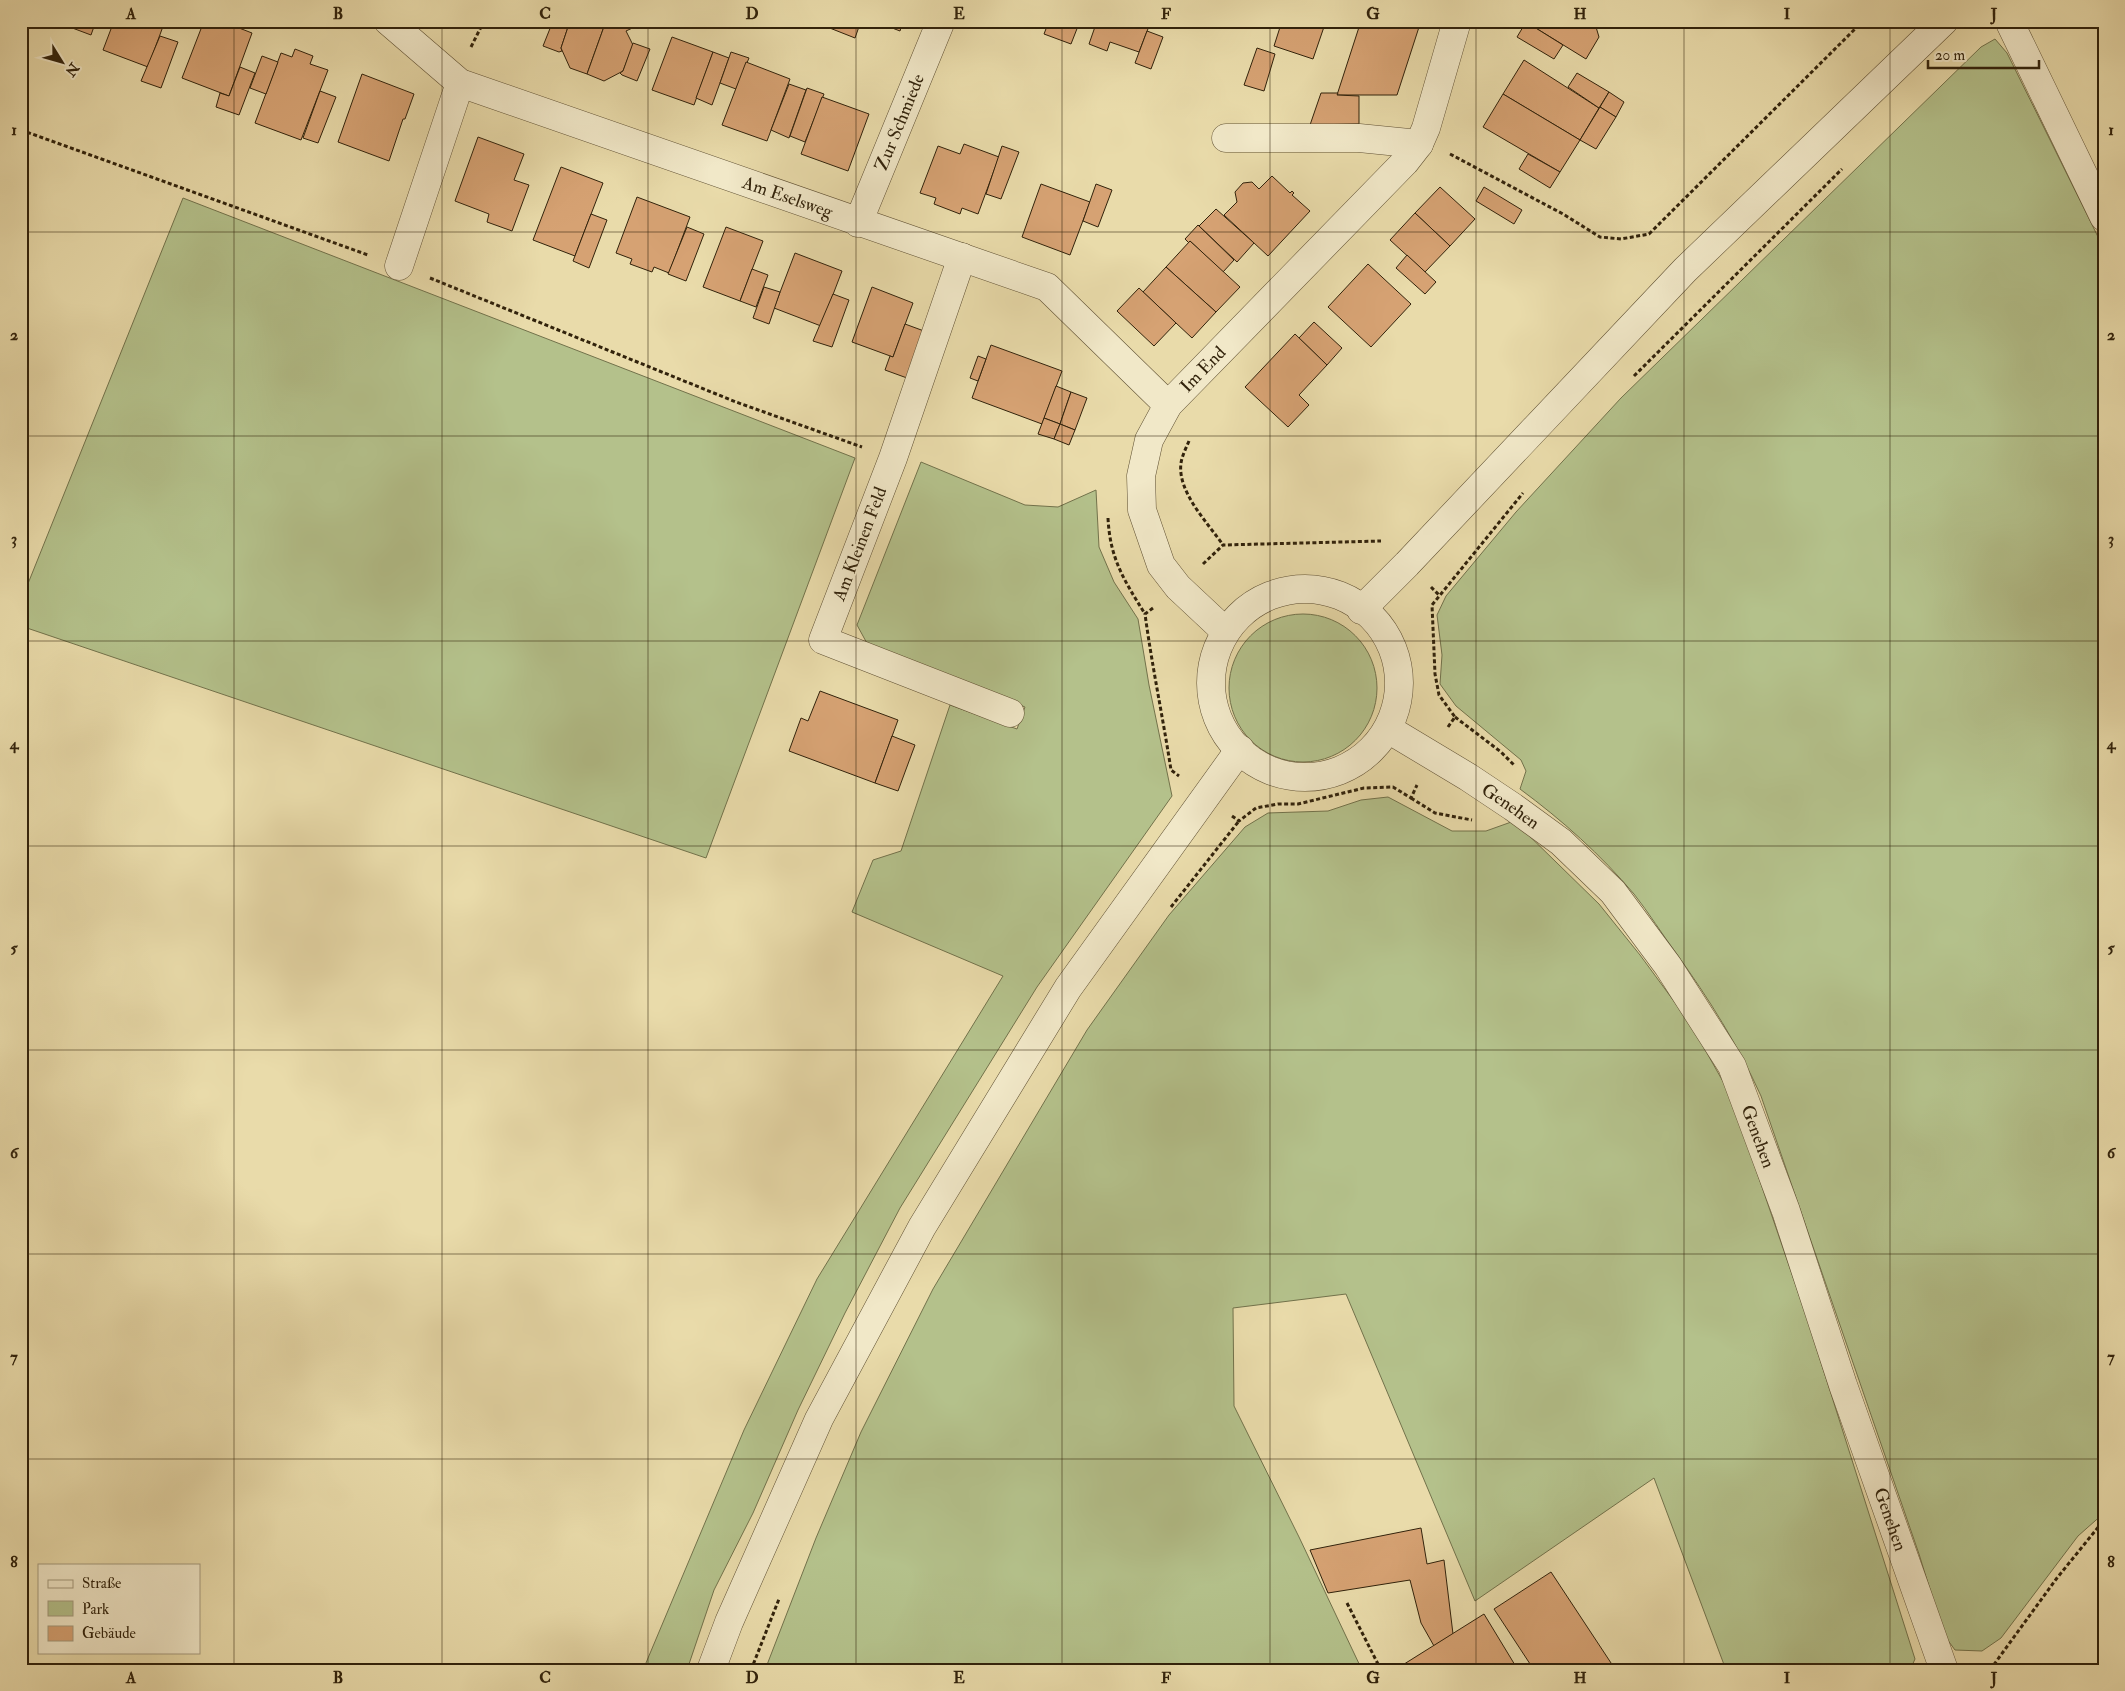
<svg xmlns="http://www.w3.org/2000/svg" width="2125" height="1691" font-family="'IM FELL Double Pica',serif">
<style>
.green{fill:#b4c18b;stroke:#72724b}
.building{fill:#d6a273;stroke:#31220b}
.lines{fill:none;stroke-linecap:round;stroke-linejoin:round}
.minor-casing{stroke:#5f5033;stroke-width:29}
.path{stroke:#31220b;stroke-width:3;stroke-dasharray:4 2.5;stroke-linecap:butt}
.minor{stroke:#f1e8c8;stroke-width:28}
.grid{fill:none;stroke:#31220b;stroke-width:1;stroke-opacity:0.55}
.labels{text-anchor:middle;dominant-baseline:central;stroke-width:4;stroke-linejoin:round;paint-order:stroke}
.street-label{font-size:18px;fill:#31220b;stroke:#f1e8c8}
.neatline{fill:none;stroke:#31220b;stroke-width:2}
.grid-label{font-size:16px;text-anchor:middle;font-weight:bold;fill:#31220b}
</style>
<rect width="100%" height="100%" fill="#e9dbaa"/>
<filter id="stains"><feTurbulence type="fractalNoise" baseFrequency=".004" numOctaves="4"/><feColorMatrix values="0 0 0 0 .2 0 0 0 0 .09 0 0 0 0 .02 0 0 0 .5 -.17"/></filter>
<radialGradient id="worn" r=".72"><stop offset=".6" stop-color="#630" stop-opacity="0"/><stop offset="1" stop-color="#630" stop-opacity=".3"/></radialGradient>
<g class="green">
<path d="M1995,39L2007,53L2104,249V1513L2078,1536L2001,1638L1982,1651L1955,1650L1944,1635L1919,1554L1761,1096C1738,1045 1709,999 1676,953C1662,934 1649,913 1634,894C1601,855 1562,820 1520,789L1526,771L1521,760L1456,706L1440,684L1442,655L1437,615L1446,596L1516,512L1621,398L1981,47Z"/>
<path d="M183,198L855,458L706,858L21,626V601Z"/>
<path d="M921,462L1025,505L1058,507L1096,490L1099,547L1114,582L1138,619L1149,685L1172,796L1037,987L900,1208L845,1313L798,1410L753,1513L714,1590L687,1670H643L744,1430L817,1279L1003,976L852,912L873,860L901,851L950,705L1017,729L1025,707L869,647L857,625Z"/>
<circle cx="1303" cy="688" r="74"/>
<path d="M1388,797L1452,831H1486L1514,821L1599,904L1640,955L1690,1023L1730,1094L1807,1318L1915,1659L1910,1670H1726L1654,1478L1475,1601L1346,1294L1233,1308L1234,1406L1299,1537L1362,1670H765L816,1538L861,1432L933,1289L1087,1030L1169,915L1245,827L1268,813L1328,811L1361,800Z"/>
</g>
<g class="building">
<path d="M54,21H78L75,29Z"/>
<path d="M78,21H96L91,35L75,29Z"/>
<path d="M114,21H165L148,67L103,50Z"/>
<path d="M204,21L221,25V21L252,33L229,96L182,78Z"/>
<path d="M553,21H570L561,48L562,51L559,52L543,46Z"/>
<path d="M570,21H606L587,74L570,68L561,48Z"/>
<path d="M606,21H639L641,24L626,31L633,45L623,71L604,81L587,74Z"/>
<path d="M812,21H861L855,38Z"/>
<path d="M874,21H903L900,31Z"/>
<path d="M1049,21H1080L1071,44L1044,34Z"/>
<path d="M1097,21H1151L1139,52L1110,42L1107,51L1089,44Z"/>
<path d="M1282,21H1326L1313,59L1274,46Z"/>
<path d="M1361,21H1370L1388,27L1390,21H1411L1420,24L1397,95H1337Z"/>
<path d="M1600,21L1596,27L1599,37L1586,59L1526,22Z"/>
<path d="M1526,22L1563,45L1554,59L1517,37Z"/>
<path d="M1147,31L1163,37L1151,69L1135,63Z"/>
<path d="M160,36L178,42L161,88L141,81Z"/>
<path d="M672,37L713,52L694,105L652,90Z"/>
<path d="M633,43L650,49L637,81L622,75L620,73L623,71Z"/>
<path d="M1257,48L1275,54L1264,91L1244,85Z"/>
<path d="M295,49L313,56L310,64L328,70L301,140L255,123L281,53L292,57Z"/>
<path d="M713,52L729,58L712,105L696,98Z"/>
<path d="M731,52L749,58L736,89L720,83Z"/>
<path d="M262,56L278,62L266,94L250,88Z"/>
<path d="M1524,60L1599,108L1580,140L1503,94Z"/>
<path d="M746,62L790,79L767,141L722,125Z"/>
<path d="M240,67L255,73L239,115L216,107L220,93L229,96Z"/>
<path d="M1577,73L1609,92L1599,108L1568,87Z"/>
<path d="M362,74L414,94L405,119H403L389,161L338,142Z"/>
<path d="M789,84L806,90L789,138L771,130Z"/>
<path d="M807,88L824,94L805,142L790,136Z"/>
<path d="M320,91L336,97L318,143L303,138Z"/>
<path d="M1609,92L1624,102L1616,117L1600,107Z"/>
<path d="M1321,93H1338L1337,95L1359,96V124L1310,125Z"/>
<path d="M1503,94L1580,140L1560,172L1483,127Z"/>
<path d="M822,97L869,114L848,171L801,154Z"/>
<path d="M1600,107L1616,117L1596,149L1580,140Z"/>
<path d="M478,137L524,154L514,180L529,185L512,231L487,222L489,214L455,201Z"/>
<path d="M964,144L999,157L978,214L962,208L960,214L934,204L936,198L920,193L938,146L960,154Z"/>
<path d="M1002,146L1019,152L1001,199L986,194Z"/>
<path d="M1528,154L1560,172L1550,188L1519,169Z"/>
<path d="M561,167L603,183L575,256L533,240Z"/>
<path d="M1272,176L1290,193L1292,191L1294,193L1292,195L1310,211L1268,256L1224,215L1237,202L1235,192L1243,183L1252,182L1259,189Z"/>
<path d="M1041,184L1090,202L1070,255L1022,237Z"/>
<path d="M1096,184L1112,190L1098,227L1083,221Z"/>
<path d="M1440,187L1475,219L1450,246L1415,213Z"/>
<path d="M1484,187L1522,210L1514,224L1476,201Z"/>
<path d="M637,197L690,217L669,273L654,267L652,272L630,264L632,259L616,253Z"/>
<path d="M1216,209L1254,243L1237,262L1199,226Z"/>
<path d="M1415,213L1450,246L1425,272L1390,240Z"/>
<path d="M591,214L607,220L589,268L573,261Z"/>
<path d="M1198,225L1234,260L1223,272L1190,241L1189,243L1185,239Z"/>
<path d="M687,227L704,234L686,281L668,274Z"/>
<path d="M726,227L763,241L740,301L703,287Z"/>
<path d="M1190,241L1240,287L1216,312L1166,267Z"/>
<path d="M795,253L842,271L821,326L774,308Z"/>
<path d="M1407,255L1436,282L1425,294L1396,268Z"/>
<path d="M1368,264L1411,304L1371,347L1328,307Z"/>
<path d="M1166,267L1216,312L1192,338L1143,292Z"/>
<path d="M752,269L768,275L756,307L740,301Z"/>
<path d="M764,287L780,292L769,324L753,318Z"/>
<path d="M872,287L913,303L893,357L852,342Z"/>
<path d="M1139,288L1176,323L1154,346L1117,311Z"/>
<path d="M833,294L849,300L832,347L813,341Z"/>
<path d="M1314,322L1342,348L1327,365L1299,338Z"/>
<path d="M905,324L924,331L907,378L885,370L890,356L893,357Z"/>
<path d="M1295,334L1327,365L1299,395L1309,405L1288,427L1245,387Z"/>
<path d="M991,345L1062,371L1042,424L972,398Z"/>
<path d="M978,356L986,359L978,381L970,378Z"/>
<path d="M1056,386L1071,392L1060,424L1044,418Z"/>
<path d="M1071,392L1087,398L1075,430L1060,424Z"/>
<path d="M1044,418L1060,424L1054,439L1038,434Z"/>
<path d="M1060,424L1075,430L1069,445L1054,439Z"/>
<path d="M820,691L898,720L875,783L789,751L801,718L808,721Z"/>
<path d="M892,736L915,745L898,791L875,783Z"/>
<path d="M1421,1528L1427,1564L1444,1560L1453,1634L1434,1646L1421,1623L1410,1580L1328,1593L1310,1550Z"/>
<path d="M1551,1572L1615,1669L1613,1670H1534L1494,1609Z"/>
<path d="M1484,1614L1518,1670H1403L1401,1666Z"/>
</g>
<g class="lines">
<defs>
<g id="minor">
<path id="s1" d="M388,21L460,83L1047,287L1168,405"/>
<path d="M2009,21L2104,217"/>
<path d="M1226,138H1359L1419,144"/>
<path id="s2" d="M858,223L941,21"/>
<path d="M962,257L893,458L823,640L1010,713"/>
<path d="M399,266L460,83"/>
<circle cx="1305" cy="683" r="94"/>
<path d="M1361,610L1407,564L1685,270L1944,21"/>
<path id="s3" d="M1225,631L1178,587L1161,565L1142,510L1141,476L1149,440L1168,405L1405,162L1419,144L1426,128L1457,21"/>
<path id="s4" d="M1388,729L1468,777L1513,807L1561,842L1613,892L1668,966L1732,1066L1786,1211L1843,1385L1944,1670"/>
<path d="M711,1670L729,1622L819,1419L922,1227L1068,988L1240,749"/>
</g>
</defs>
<use href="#minor" class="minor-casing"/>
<g class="path">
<path d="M471,47L484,21"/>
<path d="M21,130L368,255"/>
<path d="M1450,154L1563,214L1600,237L1621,239L1649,234L1863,21"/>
<path d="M430,278L736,402L862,447"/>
<path d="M1634,376L1842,169"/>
<path d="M1189,441C1186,448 1182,456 1181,463C1177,492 1208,523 1223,545"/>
<path d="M1108,518C1110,559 1124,580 1145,614"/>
<path d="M1203,564L1223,545L1381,541"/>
<path d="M1431,587L1439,595"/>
<path d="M1153,608L1145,614C1152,666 1163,718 1171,770L1179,776"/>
<path d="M1455,717L1501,752L1514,765"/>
<path d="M1448,727L1455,717L1439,695L1435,674L1432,605L1523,493"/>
<path d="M1411,798L1435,813L1472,820"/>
<path d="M1232,816L1239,821L1256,808L1278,804H1298L1364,788L1393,787L1411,798L1417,785"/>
<path d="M1171,907L1239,821"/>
<path d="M1347,1603L1381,1670"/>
<path d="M751,1670L779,1599"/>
<path d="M1990,1670L2057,1578L2104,1520"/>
</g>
<use href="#minor" class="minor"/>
</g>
<path class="grid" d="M234,21V1670M442,21V1670M648,21V1670M856,21V1670M1062,21V1670M1270,21V1670M1476,21V1670M1684,21V1670M1890,21V1670M21,232H2104M21,436H2104M21,641H2104M21,846H2104M21,1050H2104M21,1254H2104M21,1459H2104"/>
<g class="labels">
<g class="street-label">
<text stroke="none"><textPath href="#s2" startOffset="109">Zur Schmiede</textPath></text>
<text stroke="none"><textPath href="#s1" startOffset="442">Am Eselsweg</textPath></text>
<text stroke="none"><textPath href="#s3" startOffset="311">Im End</textPath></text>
<text transform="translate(860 544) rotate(-69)">Am Kleinen Feld</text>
<text stroke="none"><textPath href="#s4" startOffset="145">Genehen</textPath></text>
<text stroke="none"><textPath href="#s4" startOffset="565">Genehen</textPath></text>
<text stroke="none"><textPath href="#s4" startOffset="970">Genehen</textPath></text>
</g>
</g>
<rect width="2125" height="1691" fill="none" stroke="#e9dbaa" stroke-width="55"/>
<rect x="38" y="1564" width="162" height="90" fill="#f1e8c8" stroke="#a4997c"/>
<rect x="48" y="1580" width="25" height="8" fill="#f1e8c8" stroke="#a4997c"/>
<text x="82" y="1588" font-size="15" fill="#31220b">Straße</text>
<rect x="48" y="1601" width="25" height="15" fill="#b4c18b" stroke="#a4997c"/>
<text x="82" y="1614" font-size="15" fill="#31220b">Park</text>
<rect x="48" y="1626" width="25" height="15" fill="#d6a273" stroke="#a4997c"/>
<text x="82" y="1638" font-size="15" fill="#31220b">Gebäude</text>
<g transform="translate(62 62) rotate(127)" stroke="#f1e8c8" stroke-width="4" paint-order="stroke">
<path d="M0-4L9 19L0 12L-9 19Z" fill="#31220b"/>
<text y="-8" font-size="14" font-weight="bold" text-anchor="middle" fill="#31220b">N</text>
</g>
<path d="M1928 60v8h111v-8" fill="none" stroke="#31220b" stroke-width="2.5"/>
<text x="1935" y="60" font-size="15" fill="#31220b" stroke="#f1e8c8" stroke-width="4" paint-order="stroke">20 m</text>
<rect x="28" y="28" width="2070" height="1636" class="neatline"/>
<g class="grid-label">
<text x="131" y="19">A</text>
<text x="338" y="19">B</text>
<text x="545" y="19">C</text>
<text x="752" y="19">D</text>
<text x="959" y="19">E</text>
<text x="1166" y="19">F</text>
<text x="1373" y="19">G</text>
<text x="1580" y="19">H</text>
<text x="1787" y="19">I</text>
<text x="1994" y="19">J</text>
<text x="14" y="135">1</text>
<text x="2111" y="135">1</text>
<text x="14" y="340">2</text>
<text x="2111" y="340">2</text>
<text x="14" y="544">3</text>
<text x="2111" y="544">3</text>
<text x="14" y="749">4</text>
<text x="2111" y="749">4</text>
<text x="14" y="953">5</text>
<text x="2111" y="953">5</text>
<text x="14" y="1158">6</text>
<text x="2111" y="1158">6</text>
<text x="14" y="1362">7</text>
<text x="2111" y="1362">7</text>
<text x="14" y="1567">8</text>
<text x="2111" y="1567">8</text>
<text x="131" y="1683">A</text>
<text x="338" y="1683">B</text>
<text x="545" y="1683">C</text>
<text x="752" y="1683">D</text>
<text x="959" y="1683">E</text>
<text x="1166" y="1683">F</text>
<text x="1373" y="1683">G</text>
<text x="1580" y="1683">H</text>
<text x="1787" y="1683">I</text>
<text x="1994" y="1683">J</text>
</g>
<rect width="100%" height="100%" filter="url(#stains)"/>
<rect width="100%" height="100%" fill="url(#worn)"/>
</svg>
